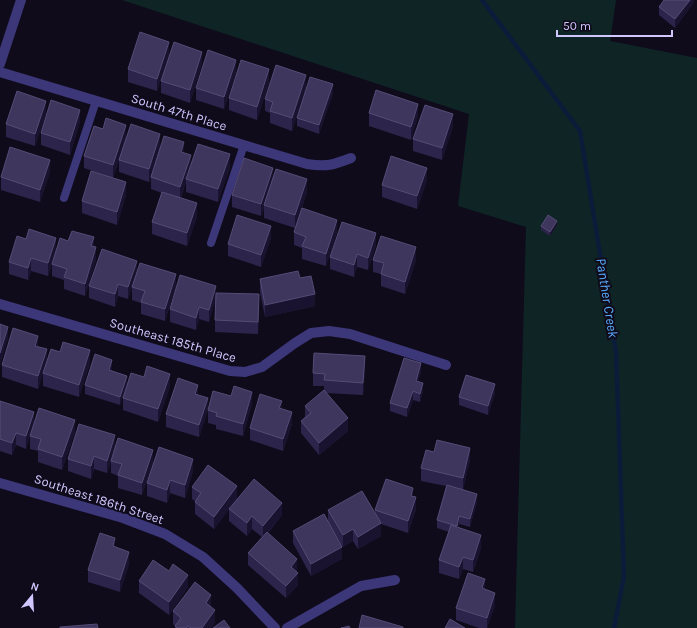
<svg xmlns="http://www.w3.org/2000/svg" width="697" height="628" font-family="Karla,sans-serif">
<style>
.green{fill:#0f2525}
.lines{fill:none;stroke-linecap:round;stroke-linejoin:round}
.stream{stroke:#0b1c3a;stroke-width:4.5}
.lane{stroke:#3c3779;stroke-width:8}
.street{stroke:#3c3779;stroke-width:10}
.wall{fill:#2c244a}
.shaded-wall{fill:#19132f}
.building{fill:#3e365d;stroke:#544c76}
.labels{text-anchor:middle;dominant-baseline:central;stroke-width:4;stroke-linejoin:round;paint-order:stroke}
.street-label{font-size:13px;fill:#cfc7fe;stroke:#0f0b1b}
.water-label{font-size:14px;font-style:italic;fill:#58abfb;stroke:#0f0b1b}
</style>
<rect width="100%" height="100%" fill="#0f0b1b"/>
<path class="green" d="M122,0H616L610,41L697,58V628H515L526,227L458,206L469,114Z"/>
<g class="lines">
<path class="stream" d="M482,0L580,131L616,352L624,576L614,628"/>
<g class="lane">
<path d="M64,198L96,101"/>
<path d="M211,243L244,145"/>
</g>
<g class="street">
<path d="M0,64L21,0"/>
<path d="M0,72L307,164C327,167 333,165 351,158"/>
<path d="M0,304L230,371L245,372L262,367L295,343L311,333L329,331L350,334L446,365"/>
<path d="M0,483L123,518L165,534L203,557L237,588L275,628"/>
<path d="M287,628L361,586L395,580"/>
</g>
</g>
<g class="wall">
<path d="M694,0V2L675,28L659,15V7Z"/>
<path d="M169,54L157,91L128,82V69Z"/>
<path d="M202,64L190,103L161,93V81Z"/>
<path d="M236,72L224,109L196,100V88Z"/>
<path d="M269,82L257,120L229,110V98Z"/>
<path d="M306,88L292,131L270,123V113L265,111V99Z"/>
<path d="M333,93L319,134L297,126V118Z"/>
<path d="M46,113L35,146L6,137V124Z"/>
<path d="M369,113L418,116L411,140L369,126Z"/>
<path d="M80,122L70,155L41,145V133Z"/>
<path d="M453,126L442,160L413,151V139Z"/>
<path d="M126,137L184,153L191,165L230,167L218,202L186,192V181L181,198L197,216L187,246L152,234V222L162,193L151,189V177L149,182L119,172V160L113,178L84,168V156Z"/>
<path d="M50,172L40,202L1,190V177Z"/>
<path d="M273,178L307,192L295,228L264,218V208L261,216L232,207V195Z"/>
<path d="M427,180L417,209L382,197V185Z"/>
<path d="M126,195L117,225L82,213V201Z"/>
<path d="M557,225L550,236L541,230V226Z"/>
<path d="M294,232H337L326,266L302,259V248L294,245Z"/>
<path d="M271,238L261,267L228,256V244Z"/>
<path d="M68,241L94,247L96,260L85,296L64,289V280L52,276V264L48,276L31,271L28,280L9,274V262L56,250Z"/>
<path d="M376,245L368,270L357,267L354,277L330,269V257Z"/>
<path d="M373,260H416L405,294L381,286V274L373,272Z"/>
<path d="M137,273L176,286L165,321L141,314V303L132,300V287L136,275L128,299L118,296L115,307L89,298V286Z"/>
<path d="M300,278L315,306L265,317L260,292V279Z"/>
<path d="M216,298L209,322L199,319L196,330L170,322V309Z"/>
<path d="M259,307L258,334L215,332V320Z"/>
<path d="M38,347L47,362L90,363L79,397L43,386V373L38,389L2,377V365Z"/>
<path d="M112,368L111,371L127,384L120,405L85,394V385Z"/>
<path d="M365,369L363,395L326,393L348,431L319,455L301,433V421L305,417V406L324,391V386H313V373Z"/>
<path d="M421,372L418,381L423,391L420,402L413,400L407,417L390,411V403Z"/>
<path d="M144,377L170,386L158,422L123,410V398Z"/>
<path d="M495,393L488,415L459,405V397Z"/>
<path d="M198,395L208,410L199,437L166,427V414Z"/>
<path d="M0,401L34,412L26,449L16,445L12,455L0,451Z"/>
<path d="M252,404L243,436L216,429V425L208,423V410Z"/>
<path d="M282,409L292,424L283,451L250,440V428Z"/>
<path d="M75,432L62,470L38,462V451L30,449V436Z"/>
<path d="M115,446L153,462L142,495L118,488V476L111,473V462L107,473L94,469L91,479L68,471V459Z"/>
<path d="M470,460L463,489L477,502L470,527L459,524L458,528L481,548L473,572L463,569L459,579L439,573V560L449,532L437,528V520L446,486L421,481V468Z"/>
<path d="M193,471L185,498L170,493L167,503L147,496V483Z"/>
<path d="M192,487L237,499L231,507L282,515L268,533L297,572L298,585L286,598L248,565V553L262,537L252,529L247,536L229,521V509L214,529L195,514V501L192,499Z"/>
<path d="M413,497L416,510L408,533L381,524V536L358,549L353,541L343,547L328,522V510L375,514V510Z"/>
<path d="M293,531L342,559L311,576L293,543Z"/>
<path d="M129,564L120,592L88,582V570Z"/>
<path d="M139,581L188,587L169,615L139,593Z"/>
<path d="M485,589L495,605L487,628H479L456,620V608Z"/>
<path d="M211,607L215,622L211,628H175V626L173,624V611Z"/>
</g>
<g class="shaded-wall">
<path d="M690,0H694V2L675,28V19Z"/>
<path d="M169,42V54L157,91V79Z"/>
<path d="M202,52V64L190,103V90Z"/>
<path d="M236,60V72L224,109V97Z"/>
<path d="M269,69V82L257,120V107Z"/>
<path d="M306,75V88L292,131V118Z"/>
<path d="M333,84V93L319,134V125Z"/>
<path d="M46,101V113L35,146V134Z"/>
<path d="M418,104V116L411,140V127Z"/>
<path d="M80,110V122L70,155V142Z"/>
<path d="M453,114V126L442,160V148Z"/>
<path d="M126,125V137L113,178V165Z"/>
<path d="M160,134V147L149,182V169Z"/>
<path d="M184,142V155L181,152Z"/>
<path d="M230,154V167L218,202V189Z"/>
<path d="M191,155V167L186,179V181L180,199V187Z"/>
<path d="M50,160V172L40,202V190Z"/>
<path d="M273,168V180L264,205V208L261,216V204Z"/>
<path d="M427,168V180L417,209V196Z"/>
<path d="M307,179V192L295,228V215Z"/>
<path d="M126,182V195L117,225V212Z"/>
<path d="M197,203V216L187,246V233Z"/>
<path d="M337,220V232L326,266V254Z"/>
<path d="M557,221V225L550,236V232Z"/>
<path d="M271,226V238L261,267V255Z"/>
<path d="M376,233V245L368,270V258Z"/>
<path d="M94,237V250L91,246Z"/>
<path d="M56,238V251L48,276V263Z"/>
<path d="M96,247V260L85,296V284Z"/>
<path d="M416,247V260L405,294V282Z"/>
<path d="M357,254V267L354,277V265Z"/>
<path d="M31,258V271L28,280V268Z"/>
<path d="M137,261V273L128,299V287Z"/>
<path d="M176,274V286L165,321V309Z"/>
<path d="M118,284V296L115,307V294Z"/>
<path d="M216,286V298L209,322V310Z"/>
<path d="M315,294V306L265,317V305Z"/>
<path d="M199,307V319L196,330V318Z"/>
<path d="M8,327V339L0,365V353Z"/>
<path d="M38,336V348L35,346Z"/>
<path d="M47,349V362L38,389V376Z"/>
<path d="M90,350V363L79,397V385Z"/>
<path d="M365,356V369L363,395V383Z"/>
<path d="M112,360V368L109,378V370Z"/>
<path d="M421,363V372L416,389V381Z"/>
<path d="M170,374V386L158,422V409Z"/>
<path d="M127,376V384L120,405V397Z"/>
<path d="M423,383V391L420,402V394Z"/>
<path d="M495,384V393L488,415V406Z"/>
<path d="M198,385V397L195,394Z"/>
<path d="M413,391V400L407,417V408Z"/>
<path d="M252,392V404L243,436V424Z"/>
<path d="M208,398V410L199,437V425Z"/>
<path d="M282,401V413L279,408Z"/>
<path d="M34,412V424L26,449V436Z"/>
<path d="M292,412V424L283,451V439Z"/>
<path d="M348,418V431L319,455V443Z"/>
<path d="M75,420V432L62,470V457Z"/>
<path d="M16,433V445L12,455V443Z"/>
<path d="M115,435V448L111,461L107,473V461Z"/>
<path d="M470,448V460L463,490V478Z"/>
<path d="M153,450V462L142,495V483Z"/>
<path d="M94,456V469L91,479V466Z"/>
<path d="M193,459V471L185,498V485Z"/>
<path d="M170,480V493L167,503V490Z"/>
<path d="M237,486V499L214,529V517Z"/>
<path d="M413,488V500L411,496Z"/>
<path d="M477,494V502L470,527V519Z"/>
<path d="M416,497V510L408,533V521Z"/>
<path d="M282,503V515L263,538V526Z"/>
<path d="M252,516V529L247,536V523Z"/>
<path d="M459,516V524L457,534V526Z"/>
<path d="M381,523V536L358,549V537Z"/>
<path d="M353,529V541L343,547V535Z"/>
<path d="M481,535V548L473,572V560Z"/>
<path d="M115,538V550L113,546Z"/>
<path d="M342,547V559L311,576V564Z"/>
<path d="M129,552V564L120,592V580Z"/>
<path d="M463,557V569L459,579V567Z"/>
<path d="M297,559V572L291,579V567Z"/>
<path d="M298,573V585L286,598V586Z"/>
<path d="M188,575V587L169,615V602Z"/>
<path d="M485,579V591L482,588Z"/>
<path d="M495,593V605L487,628V618Z"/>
<path d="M211,595V607L206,603Z"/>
<path d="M215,610V622L211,628H202Z"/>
</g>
<g class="building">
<path d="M664,0H690L675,19L659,7Z"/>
<path d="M140,32L169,42L157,79L128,69Z"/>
<path d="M174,42L202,52L190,90L161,81Z"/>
<path d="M208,50L236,60L224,97L196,88Z"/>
<path d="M241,60L269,69L257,107L229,98Z"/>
<path d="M276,65L306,75L292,118L270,111L273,102L265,99Z"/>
<path d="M310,77L333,84L319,125L297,118Z"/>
<path d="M376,90L418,104L411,127L369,113Z"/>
<path d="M17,91L46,101L35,134L6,124Z"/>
<path d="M51,100L80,110L70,142L41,133Z"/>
<path d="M425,105L453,114L442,148L413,139Z"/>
<path d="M106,118L126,125L113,165L84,156L94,126L103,129Z"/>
<path d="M131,124L160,134L149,169L119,160Z"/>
<path d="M164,136L184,142L181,152L191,155L180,187L151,177Z"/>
<path d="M198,144L230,154L218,189L186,179Z"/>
<path d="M10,147L50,160L40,190L1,177Z"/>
<path d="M391,156L427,168L417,196L382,185Z"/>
<path d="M244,158L273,168L261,204L232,195Z"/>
<path d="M276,169L307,179L295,215L264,205Z"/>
<path d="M91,171L126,182L117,212L82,201Z"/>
<path d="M162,192L197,203L187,233L152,222Z"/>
<path d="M302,208L337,220L326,254L302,246L306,237L294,232Z"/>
<path d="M237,215L271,226L261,255L228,244Z"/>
<path d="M548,215L557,221L550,232L541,226Z"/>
<path d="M342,222L376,233L368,258L357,254L354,265L330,257Z"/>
<path d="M29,229L56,238L48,263L31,258L28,268L9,262L17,236L26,239Z"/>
<path d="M72,231L94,237L91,246L96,247L85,284L64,277L67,269L52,264L60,238L68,241Z"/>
<path d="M381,236L416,247L405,282L381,274L384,263L373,260Z"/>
<path d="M102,249L137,261L128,287L118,284L115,294L89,286Z"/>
<path d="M140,263L176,274L165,309L141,302L145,291L132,287Z"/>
<path d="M298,271L300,278L311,276L315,294L265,305L260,279Z"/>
<path d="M180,275L216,286L209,310L199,307L196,318L170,309Z"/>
<path d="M216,293L259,294L258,322L215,320Z"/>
<path d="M0,324L8,327L0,353Z"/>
<path d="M13,328L38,336L35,346L47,349L38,376L2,365Z"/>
<path d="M63,342L90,350L79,385L43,373L51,349L60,352Z"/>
<path d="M314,353L365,356L363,383L324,380L325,374L313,373Z"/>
<path d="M95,354L112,360L109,370L127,376L120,397L85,385Z"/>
<path d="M404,358L421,363L416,381L423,383L420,394L413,391L407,408L390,403Z"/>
<path d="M147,366L170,374L158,409L123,398L131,373L144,377Z"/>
<path d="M466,375L495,384L488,406L459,397Z"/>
<path d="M178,378L198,385L195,394L208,398L199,425L166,414Z"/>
<path d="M234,386L252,392L243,424L216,416L217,413L208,410L213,391L231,396Z"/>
<path d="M324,390L348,418L319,443L301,421L311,413L305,406Z"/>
<path d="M260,394L282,401L279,408L292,412L283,439L250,428Z"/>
<path d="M0,401L34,412L26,436L16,433L12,443L0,439Z"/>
<path d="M39,408L75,420L62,457L38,449L41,439L30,436Z"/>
<path d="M79,424L115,435L107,461L94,456L91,466L68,459Z"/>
<path d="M118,438L153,450L142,483L118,475L122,464L111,461Z"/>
<path d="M437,440L470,448L463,478L421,468L426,450L434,452Z"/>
<path d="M159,447L193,459L185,485L170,480L167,490L147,483Z"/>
<path d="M208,465L237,486L214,517L195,502L201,493L192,487Z"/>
<path d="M254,479L282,503L263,526L252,516L247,523L229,509Z"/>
<path d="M386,479L413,488L411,496L416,497L408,521L375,510Z"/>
<path d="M447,485L477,494L470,519L459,516L457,526L437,520Z"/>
<path d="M362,491L381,523L358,537L353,529L343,535L328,510Z"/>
<path d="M324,514L342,547L311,564L293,531Z"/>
<path d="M451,525L481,535L473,560L463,557L459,567L439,560Z"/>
<path d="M267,532L297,559L291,567L298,573L286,586L248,553Z"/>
<path d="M100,533L115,538L113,546L129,552L120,580L88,570Z"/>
<path d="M153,560L169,571L173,564L188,575L169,602L139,581Z"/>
<path d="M468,573L485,579L482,588L495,593L487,618L456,608Z"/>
<path d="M195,582L211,595L206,603L215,610L202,628H191L188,626L186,628H177L175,626L181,618L173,611Z"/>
<path d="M362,615L403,627V628H359Z"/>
<path d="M450,619L465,628H445Z"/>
<path d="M224,620L230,628H213Z"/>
<path d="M97,624L98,628H60V627Z"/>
<path d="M349,626L350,628H341Z"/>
</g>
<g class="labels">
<g class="street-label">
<text transform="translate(179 112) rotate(17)">South 47th Place</text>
<text transform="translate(173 340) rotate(16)">Southeast 185th Place</text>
<text transform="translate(99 499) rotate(18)">Southeast 186th Street</text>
</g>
<g class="water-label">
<text transform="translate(607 298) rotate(81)">Panther Creek</text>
</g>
</g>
<g transform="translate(32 596) rotate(18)" stroke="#0f0b1b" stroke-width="3" paint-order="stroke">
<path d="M0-3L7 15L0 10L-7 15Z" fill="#cfc7fe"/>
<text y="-6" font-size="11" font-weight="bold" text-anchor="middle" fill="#cfc7fe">N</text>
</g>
<path d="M557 30v6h115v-6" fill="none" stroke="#cfc7fe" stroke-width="2"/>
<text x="563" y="30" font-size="12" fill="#cfc7fe" stroke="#0f0b1b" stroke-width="3" paint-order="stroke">50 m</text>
</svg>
